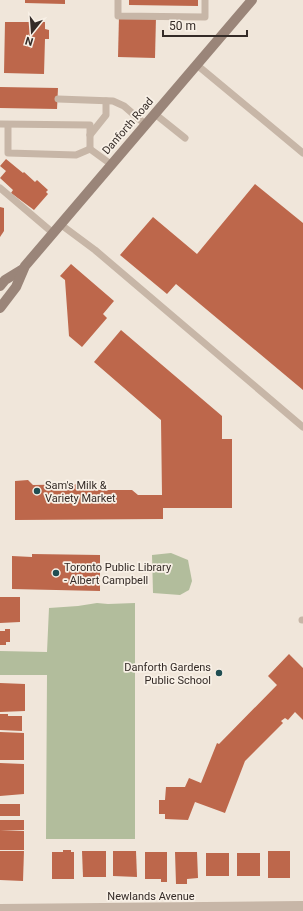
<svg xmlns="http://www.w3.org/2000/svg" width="303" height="911" font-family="Roboto,sans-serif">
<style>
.green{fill:#b2bd9c}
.building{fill:#bd674b}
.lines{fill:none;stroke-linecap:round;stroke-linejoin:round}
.service{stroke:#c7b6a7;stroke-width:7}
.minor{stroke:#c7b6a7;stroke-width:10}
.secondary{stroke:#9a8579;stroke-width:10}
.poi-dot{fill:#204e52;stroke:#f8f0e6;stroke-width:1.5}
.labels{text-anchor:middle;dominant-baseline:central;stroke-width:3.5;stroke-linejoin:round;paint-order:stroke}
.street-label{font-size:11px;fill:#342b27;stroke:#f8f0e6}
.poi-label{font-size:11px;fill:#342b27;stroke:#f8f0e6;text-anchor:start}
</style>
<rect width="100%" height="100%" fill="#f0e6da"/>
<g class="green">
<path d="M171,553L188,560L192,581L189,590L180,595L153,593L152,555Z"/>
<path d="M97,603L108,604L135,603V839H46L47,675H0V651L47,652L49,608L78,606Z"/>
</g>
<g class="building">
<path d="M25,0H65V4L25,3Z"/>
<path d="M129,0H198V6L129,5Z"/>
<path d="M119,16L156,17L155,58L118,57Z"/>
<path d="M5,22H45V29L49,30V39H45L44,74L4,73Z"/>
<path d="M0,87L58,88L57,109L0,108Z"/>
<path d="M6,159L23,173L24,172L35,182L37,180L48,190L46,192L48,194L34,210L11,193L13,190L0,178L6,171L0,166Z"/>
<path d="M255,184L303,223V390L176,284L167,294L120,255L153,217L197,254Z"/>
<path d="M0,207L4,208V231L0,237Z"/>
<path d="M71,264L114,301L103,314L107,318L82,347L69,336L65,280L60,276Z"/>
<path d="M121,330L222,416V439H232V508H163V519L15,520V481L28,480L33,485L93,484L99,490H132L138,495H162L161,420L94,362Z"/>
<path d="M32,554L100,555V591L12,589V556L32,557Z"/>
<path d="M0,597H20V622L0,623Z"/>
<path d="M5,629H10V642H6V645H0V631H5Z"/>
<path d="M289,654L303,668V720L295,712L288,720L285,718L281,721L283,723L245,761L225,813L195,802L188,820L165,819V814H159V800H165L166,787H185L189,778L201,783L217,743L219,744L277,685L268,676Z"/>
<path d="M0,683L25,684V711L0,712Z"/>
<path d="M0,714H8V716H22V731L0,730Z"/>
<path d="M0,732L24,733V760H0Z"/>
<path d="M0,763L24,764V794L0,796Z"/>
<rect x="0" y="804" width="20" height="12"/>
<rect x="0" y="820" width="24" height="10"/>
<path d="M0,830L24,831V850H0Z"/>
<path d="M63,850H71V852H74V879H52V852H63Z"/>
<path d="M0,851H24L23,881L0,880Z"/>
<path d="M82,851H106V877H83Z"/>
<path d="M113,851H136L137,877L113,876Z"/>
<rect x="268" y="851" width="22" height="27"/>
<path d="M145,852H167V882H161V879H145Z"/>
<path d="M175,852H197L198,878L187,879V884H176Z"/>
<rect x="206" y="853" width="23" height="23"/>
<rect x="237" y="853" width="23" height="23"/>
</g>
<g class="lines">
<g class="service">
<path d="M118,0V16L205,17V0"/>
<path d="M197,65L303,153"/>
<path d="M58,99L113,101L124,106L146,125"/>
<path d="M155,114L185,138"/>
<path d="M0,124L90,125V149"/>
<path d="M8,125V153L76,155L90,149L112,165"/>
<path d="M90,135L106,115V101"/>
<path d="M0,188L53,233"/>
<path d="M60,224L95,250L303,427"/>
<path d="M302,620H303"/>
</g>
<path class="minor" d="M0,909L303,906"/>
<g class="secondary">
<path d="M0,286L5,280L23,269"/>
<path d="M0,308L16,287L25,266L252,0"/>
</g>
</g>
<g class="poi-dot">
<circle cx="37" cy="491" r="4"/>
<circle cx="56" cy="573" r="4"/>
<circle cx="219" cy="673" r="4"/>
</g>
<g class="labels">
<g class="street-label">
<text transform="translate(128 126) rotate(-49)">Danforth Road</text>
<text x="151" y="896">Newlands Avenue</text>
</g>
<g class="poi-label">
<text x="45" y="485">Sam's Milk &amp;<tspan x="45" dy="13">Variety Market</tspan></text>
<text x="64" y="567">Toronto Public Library<tspan x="64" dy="13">- Albert Campbell</tspan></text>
<text x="211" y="667" text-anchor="end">Danforth Gardens<tspan x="211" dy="13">Public School</tspan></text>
</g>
</g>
<g transform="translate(32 32) rotate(197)" stroke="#f8f0e6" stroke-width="3" paint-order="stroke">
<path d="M0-3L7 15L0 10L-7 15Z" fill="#342b27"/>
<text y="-6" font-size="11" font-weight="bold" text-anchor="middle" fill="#342b27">N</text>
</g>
<path d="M163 30v6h84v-6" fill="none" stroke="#342b27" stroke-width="2"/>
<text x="169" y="30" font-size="12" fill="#342b27" stroke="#f8f0e6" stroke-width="3" paint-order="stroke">50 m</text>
</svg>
